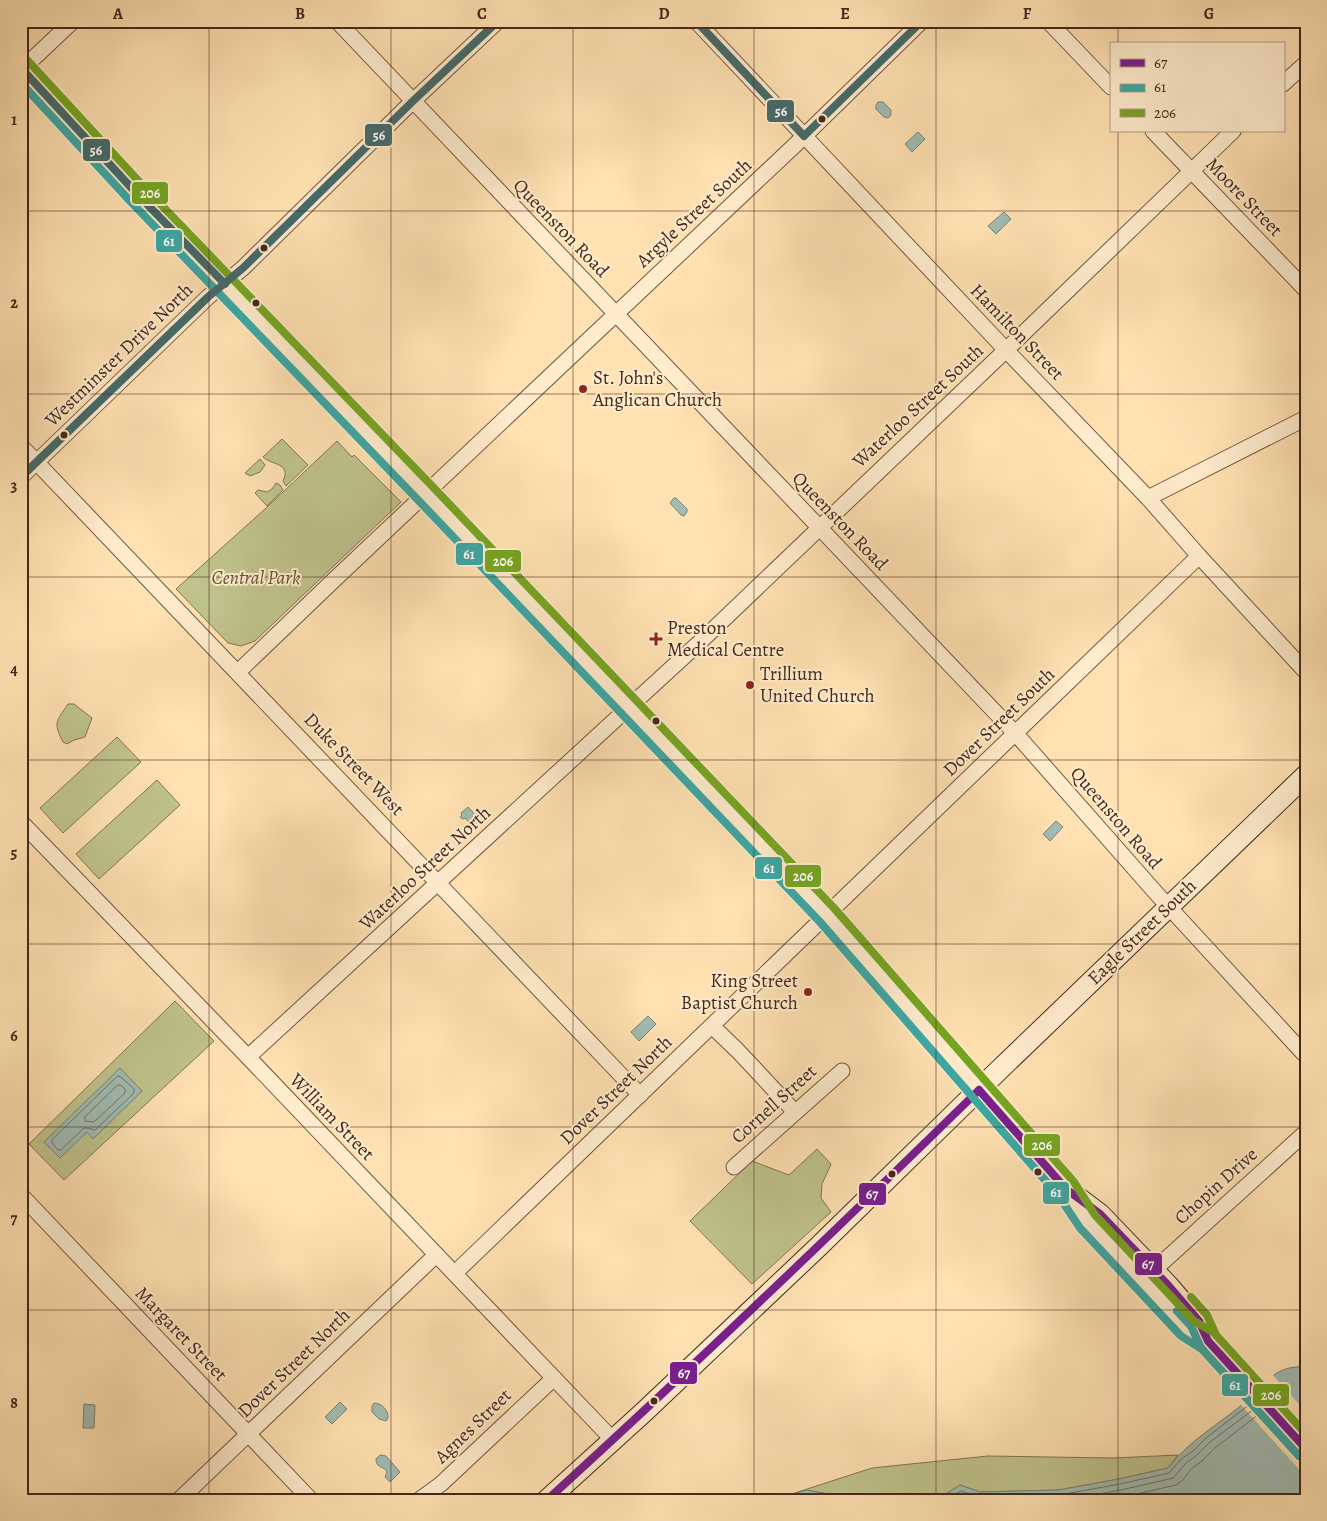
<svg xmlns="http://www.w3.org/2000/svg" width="1327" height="1521" font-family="Alegreya,serif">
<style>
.green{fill:#c0c38c;stroke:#827554}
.water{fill:#a1bcb3;stroke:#7c8076}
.pier{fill:#ffe1b2}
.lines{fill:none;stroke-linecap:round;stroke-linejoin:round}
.shore{stroke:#737267;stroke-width:1}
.street-casing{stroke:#745641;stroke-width:17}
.secondary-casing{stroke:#45271b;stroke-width:22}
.street{stroke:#ffeccd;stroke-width:15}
.secondary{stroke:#ffeccd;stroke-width:20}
.bus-1-casing{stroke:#ffeccd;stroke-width:11}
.bus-2-casing{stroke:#ffeccd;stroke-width:11}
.bus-3-casing{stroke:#ffeccd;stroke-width:11}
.bus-4-casing{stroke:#ffeccd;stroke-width:11}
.bus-1{stroke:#791e8f;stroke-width:8}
.bus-2{stroke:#3ca8a4;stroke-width:8}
.bus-3{stroke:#76a522;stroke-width:8}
.bus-4{stroke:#456a6b;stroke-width:8}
.grid{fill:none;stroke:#45271b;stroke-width:1;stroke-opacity:0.55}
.bus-dot{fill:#45271b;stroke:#ffeccd;stroke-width:2}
.poi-dot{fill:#8f2418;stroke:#ffeccd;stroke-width:2}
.labels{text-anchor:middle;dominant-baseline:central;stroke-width:4;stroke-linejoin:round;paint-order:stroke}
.street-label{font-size:19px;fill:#45271b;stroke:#ffeccd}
.poi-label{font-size:19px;fill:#45271b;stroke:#ffeccd;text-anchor:start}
.park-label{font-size:19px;font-style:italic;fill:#644e37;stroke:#ffeccd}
.line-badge{stroke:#ffeccd;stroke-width:2}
.badge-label{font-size:14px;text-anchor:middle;font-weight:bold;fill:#fff}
.neatline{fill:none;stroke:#45271b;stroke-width:2}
.grid-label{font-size:16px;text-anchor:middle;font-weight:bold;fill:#45271b}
</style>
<rect width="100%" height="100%" fill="#ffe1b2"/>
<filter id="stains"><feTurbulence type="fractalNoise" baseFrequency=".004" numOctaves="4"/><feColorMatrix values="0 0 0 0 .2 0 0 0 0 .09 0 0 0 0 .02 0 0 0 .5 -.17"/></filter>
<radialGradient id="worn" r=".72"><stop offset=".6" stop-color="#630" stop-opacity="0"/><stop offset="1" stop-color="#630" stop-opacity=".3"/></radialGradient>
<g class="green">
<path d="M282,439L308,465L286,486L283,481C292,463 271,465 263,457Z"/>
<path d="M337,441L352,457L354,455L401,502L255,641L241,646L228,643L176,589L265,509Z"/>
<path d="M260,459L265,465L260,472L250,476L245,473Z"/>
<path d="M276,483L280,485L283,490L267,506L255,493L258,490L267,492L272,489Z"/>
<path d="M68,704H74L92,718L85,737L74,740L67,744L63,742C53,722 56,722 68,704Z"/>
<path d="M117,737L141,762L63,833L40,808Z"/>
<path d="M157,780L180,805L99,879L76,854Z"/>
<path d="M175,1001L214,1041L64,1180L29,1144Z"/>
<path d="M817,1149L831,1164L822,1184L821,1198L831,1212L752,1284L690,1221L752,1161L789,1175Z"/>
<path d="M1178,1455L1168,1468L1119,1479L1059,1490L980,1492L960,1485L937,1500H862L806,1490L773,1500L872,1468L988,1456L1113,1458Z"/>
</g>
<g class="water">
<path d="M878,102H883L891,110V115L888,118L884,117L876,109V105Z"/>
<path d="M918,132L925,139L912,152L905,144Z"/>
<path d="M1004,212L1011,219L996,234L988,226Z"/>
<path d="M674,498H676L687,509V512L684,516L681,515L670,503Z"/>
<path d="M468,807L480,820L473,826L465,818L463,819L460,817L462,815L461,813Z"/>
<path d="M1056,821L1063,827L1050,841L1043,834Z"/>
<path d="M648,1016L656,1024L639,1041L631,1032Z"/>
<path d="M120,1068L142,1091L93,1139L87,1132L60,1158L44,1142Z"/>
<path d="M1306,1366V1500H937L960,1485L980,1492L1059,1490L1119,1479L1168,1468C1187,1443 1214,1427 1238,1408C1252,1397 1267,1376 1283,1370C1289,1367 1299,1367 1306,1366Z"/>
<path d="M340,1402L347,1409L332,1424L325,1417Z"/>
<path d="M374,1403C382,1403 389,1411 388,1418L386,1421L379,1419L372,1412V1406Z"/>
<path d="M84,1404L95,1405L94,1428H83Z"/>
<path d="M380,1455L386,1456L400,1472L390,1482L385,1477L387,1472L386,1470C381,1466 376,1467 376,1459Z"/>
<path d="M806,1490L862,1500H774Z"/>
</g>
<path class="pier" d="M1272,1374L1306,1412V1477L1240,1404Z"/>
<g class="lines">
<g class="shore">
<path d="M118,1076L121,1077L134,1089V1093L95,1130L88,1128H84L61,1150H58L52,1143V1140Z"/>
<path d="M118,1085H121L125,1089V1093L94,1122L85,1121V1117Z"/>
<path d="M946,1500L961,1491L980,1497L1059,1495L1120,1484L1169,1473L1181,1459L1193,1451L1206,1438L1250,1404"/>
<path d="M1066,1500L1121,1490L1173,1478L1186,1463L1197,1455L1210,1442L1254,1409"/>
<path d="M1111,1500L1176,1485L1183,1480L1191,1469L1202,1461L1215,1448L1259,1414"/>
</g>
<defs>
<g id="street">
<path d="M337,21L1016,734L1156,893L1306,1056"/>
<path d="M696,21L1006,350L1148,498L1199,556L1306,672"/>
<path d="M1048,21L1111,87"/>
<path d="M21,70L73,21"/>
<path d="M1283,84L1306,63"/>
<path d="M1153,131L1306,290"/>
<path d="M21,446L640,1095"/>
<path d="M21,477L208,297L243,268L413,101L498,21"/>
<path d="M1148,498L1306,418"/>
<path d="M238,672L335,579L794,146L922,21"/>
<path d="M21,822L248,1057L613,1440"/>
<path d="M712,1026L738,1051L795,1112"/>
<path d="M248,1057L701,641L1006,350L1233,131"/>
<path d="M734,1167L842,1071"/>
<path d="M21,1195L311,1500"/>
<path d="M1154,1270L1306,1132"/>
<path d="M455,1273L1199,556"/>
<path d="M179,1500L436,1255"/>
<path d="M419,1500L441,1484L554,1378"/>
</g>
<g id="secondary">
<path d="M21,68L138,195L426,494L827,915L1066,1189L1087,1221L1188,1329L1208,1341"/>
<path d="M1076,1196L1100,1214L1168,1285L1199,1321L1208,1341L1306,1449"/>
<path d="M547,1500L645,1411L818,1247L997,1072L1306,775"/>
</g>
</defs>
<use href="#street" class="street-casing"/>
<use href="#secondary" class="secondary-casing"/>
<use href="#street" class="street"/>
<use href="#secondary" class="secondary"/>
<defs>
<g id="bus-1">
<path d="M979,1090L1066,1189L1100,1214L1168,1285L1199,1321L1208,1341L1306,1449"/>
<path d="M547,1500C694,1366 837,1229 979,1090"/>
</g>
<g id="bus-2">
<path d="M21,83L131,202L419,501L820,922L1058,1195L1080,1228L1181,1336L1203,1350"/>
<path d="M1177,1311L1191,1326L1201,1348L1299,1456"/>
</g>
<g id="bus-3">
<path d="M28,61L145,188L433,487L834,908L1074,1182L1095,1215L1194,1321L1213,1332"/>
<path d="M1191,1297L1207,1315L1216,1335L1306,1434"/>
</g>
<g id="bus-4">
<path d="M696,21L804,136L922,21"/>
<path d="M21,68L138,195L225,284"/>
<path d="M21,477L208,297L243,268L413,101L498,21"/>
</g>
</defs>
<use href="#bus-1" class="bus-1-casing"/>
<use href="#bus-2" class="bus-2-casing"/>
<use href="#bus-3" class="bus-3-casing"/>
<use href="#bus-4" class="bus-4-casing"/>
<use href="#bus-1" class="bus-1"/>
<use href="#bus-2" class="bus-2"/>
<use href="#bus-3" class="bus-3"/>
<use href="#bus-4" class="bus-4"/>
</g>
<path class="grid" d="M209,21V1500M391,21V1500M573,21V1500M754,21V1500M936,21V1500M1118,21V44M1118,131V1500M21,211H1306M21,394H1306M21,577H1306M21,760H1306M21,944H1306M21,1127H1306M21,1310H1306"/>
<g class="bus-dot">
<circle cx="822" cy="119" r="4.5"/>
<circle cx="264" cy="248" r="4.5"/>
<circle cx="256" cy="303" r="4.5"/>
<circle cx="64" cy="435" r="4.5"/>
<circle cx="656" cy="721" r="4.5"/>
<circle cx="1038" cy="1172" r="4.5"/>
<circle cx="892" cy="1174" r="4.5"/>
<circle cx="654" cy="1401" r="4.5"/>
</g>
<g class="poi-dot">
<circle cx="583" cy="389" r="5"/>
<path d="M653.5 631.5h5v5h5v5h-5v5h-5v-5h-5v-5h5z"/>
<circle cx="750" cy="685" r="5"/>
<circle cx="808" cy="992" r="5"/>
</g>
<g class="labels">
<g class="street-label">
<text transform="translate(1244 197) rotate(46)">Moore Street</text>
<text transform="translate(694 213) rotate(-43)">Argyle Street South</text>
<text transform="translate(561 228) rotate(46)">Queenston Road</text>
<text transform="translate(1017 332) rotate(46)">Hamilton Street</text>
<text transform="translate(119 355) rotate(-44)">Westminster Drive North</text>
<text transform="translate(918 406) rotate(-43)">Waterloo Street South</text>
<text transform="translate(840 521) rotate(46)">Queenston Road</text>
<text transform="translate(999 722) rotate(-44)">Dover Street South</text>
<text transform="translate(354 764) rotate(46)">Duke Street West</text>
<text transform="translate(1116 818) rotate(49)">Queenston Road</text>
<text transform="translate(425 868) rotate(-43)">Waterloo Street North</text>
<text transform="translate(1142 932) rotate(-44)">Eagle Street South</text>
<text transform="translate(616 1090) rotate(-44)">Dover Street North</text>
<text transform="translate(774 1104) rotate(-42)">Cornell Street</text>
<text transform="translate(332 1117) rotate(46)">William Street</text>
<text transform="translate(1216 1186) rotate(-42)">Chopin Drive</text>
<text transform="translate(181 1334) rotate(46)">Margaret Street</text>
<text transform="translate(294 1363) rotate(-44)">Dover Street North</text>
<text transform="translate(473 1426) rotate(-44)">Agnes Street</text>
</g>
<g class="poi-label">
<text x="593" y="378">St. John's<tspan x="593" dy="22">Anglican Church</tspan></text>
<text x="667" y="628">Preston<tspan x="667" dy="22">Medical Centre</tspan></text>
<text x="760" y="674">Trillium<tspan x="760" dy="22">United Church</tspan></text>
<text x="798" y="981" text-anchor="end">King Street<tspan x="798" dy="22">Baptist Church</tspan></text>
</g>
<g class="park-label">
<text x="256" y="578">Central Park</text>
</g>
</g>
<g class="line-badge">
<rect x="766" y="99" width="29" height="24" rx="5" fill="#456a6b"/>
<rect x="364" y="123" width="29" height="24" rx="5" fill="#456a6b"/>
<rect x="82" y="138" width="29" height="24" rx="5" fill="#456a6b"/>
<rect x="131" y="181" width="38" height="24" rx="5" fill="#76a522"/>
<rect x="155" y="229" width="28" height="24" rx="5" fill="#3ca8a4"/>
<rect x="455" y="542" width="29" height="24" rx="5" fill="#3ca8a4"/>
<rect x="484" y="549" width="38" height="24" rx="5" fill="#76a522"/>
<rect x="754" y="856" width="29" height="24" rx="5" fill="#3ca8a4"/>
<rect x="784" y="864" width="38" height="24" rx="5" fill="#76a522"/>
<rect x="1023" y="1133" width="38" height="24" rx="5" fill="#76a522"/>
<rect x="1042" y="1181" width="28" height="24" rx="5" fill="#3ca8a4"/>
<rect x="858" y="1182" width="29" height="24" rx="5" fill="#791e8f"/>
<rect x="1134" y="1252" width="29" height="24" rx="5" fill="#791e8f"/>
<rect x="669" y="1361" width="29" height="24" rx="5" fill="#791e8f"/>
<rect x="1221" y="1373" width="28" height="24" rx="5" fill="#3ca8a4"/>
<rect x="1252" y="1383" width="38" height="24" rx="5" fill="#76a522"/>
</g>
<g class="badge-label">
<text x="781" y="116">56</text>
<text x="379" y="140">56</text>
<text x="96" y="155">56</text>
<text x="150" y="198">206</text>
<text x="169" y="246">61</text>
<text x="469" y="559">61</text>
<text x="503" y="566">206</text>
<text x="769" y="873">61</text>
<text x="803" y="881">206</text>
<text x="1042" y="1150">206</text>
<text x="1056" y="1197">61</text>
<text x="872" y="1199">67</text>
<text x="1148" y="1269">67</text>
<text x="684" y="1378">67</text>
<text x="1235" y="1390">61</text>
<text x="1271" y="1400">206</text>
</g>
<rect width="1327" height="1521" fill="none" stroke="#ffe1b2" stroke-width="55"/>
<rect x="1110" y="42" width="175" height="90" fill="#ffeccd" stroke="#b59d86"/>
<rect x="1120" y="59" width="25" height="8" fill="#791e8f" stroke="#b59d86"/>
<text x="1154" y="68" font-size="15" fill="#45271b">67</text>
<rect x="1120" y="84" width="25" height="8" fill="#3ca8a4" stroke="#b59d86"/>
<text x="1154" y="92" font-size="15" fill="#45271b">61</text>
<rect x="1120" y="109" width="25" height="8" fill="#76a522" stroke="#b59d86"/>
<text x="1154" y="118" font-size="15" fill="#45271b">206</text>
<rect x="28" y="28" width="1272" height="1466" class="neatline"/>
<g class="grid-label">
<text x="118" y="19">A</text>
<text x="300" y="19">B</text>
<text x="482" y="19">C</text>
<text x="664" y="19">D</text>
<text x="845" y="19">E</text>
<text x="1027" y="19">F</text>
<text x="1209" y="19">G</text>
<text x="14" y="125">1</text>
<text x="14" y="308">2</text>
<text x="14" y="491">3</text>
<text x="14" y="675">4</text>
<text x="14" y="858">5</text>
<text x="14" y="1041">6</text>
<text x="14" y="1224">7</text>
<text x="14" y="1408">8</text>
</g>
<rect width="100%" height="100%" filter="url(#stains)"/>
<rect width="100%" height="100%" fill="url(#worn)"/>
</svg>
